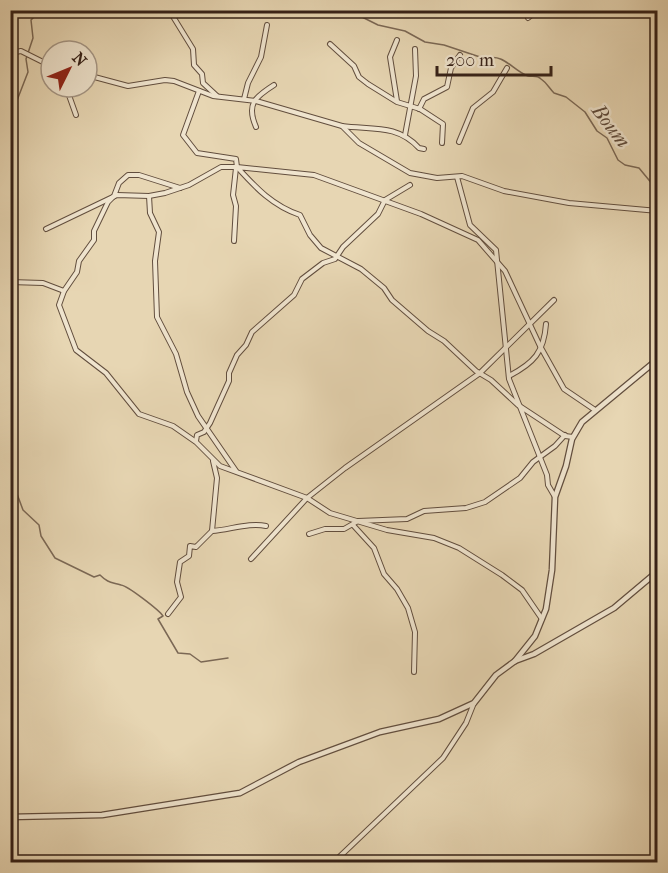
<svg xmlns="http://www.w3.org/2000/svg" width="668" height="873" font-family="'IM FELL French Canon',serif">
<style>
.lines{fill:none;stroke-linecap:round;stroke-linejoin:round}
.stream{stroke:#7b6855;stroke-width:1.5}
.minor-casing{stroke:#624e3e;stroke-width:6}
.tertiary-casing{stroke:#624e3e;stroke-width:7}
.minor{stroke:#efe4ce;stroke-width:4}
.tertiary{stroke:#efe4ce;stroke-width:4.5}
.labels{text-anchor:middle;dominant-baseline:central;stroke-width:5;stroke-linejoin:round;paint-order:stroke}
.water-label{font-size:20px;font-style:italic;fill:#5e4a3b;stroke:#efe4ce}
</style>
<rect width="100%" height="100%" fill="#e7d6b3"/>
<filter id="stains"><feTurbulence type="fractalNoise" baseFrequency=".00333" numOctaves="4"/><feColorMatrix values="0 0 0 0 .2 0 0 0 0 .09 0 0 0 0 .02 0 0 0 .5 -.17"/></filter>
<radialGradient id="worn" r=".72"><stop offset=".6" stop-color="#630" stop-opacity="0"/><stop offset="1" stop-color="#630" stop-opacity=".3"/></radialGradient>
<g class="lines">
<g class="stream">
<path d="M342,10L351,17L360,16L378,25L405,31L425,42L444,45L486,59C503,52 513,71 528,76C533,77 537,75 541,79C547,83 549,88 554,93L566,97L585,112L597,131L607,138L618,160L625,165L639,168L658,191"/>
<path d="M10,110L16,103L28,72L26,59L33,38L31,20L36,15V10"/>
<path d="M10,475L23,510L39,525L41,536L55,558L94,577L100,575C108,583 111,582 121,585C128,586 159,610 163,616L158,619L178,653L190,654L201,662L228,658"/>
</g>
<defs>
<g id="minor">
<path d="M169,10L193,49L194,65L202,74L203,83L217,96"/>
<path d="M528,18L538,10"/>
<path d="M330,44L354,66L359,77L368,84L397,102L420,109L443,124L442,143"/>
<path d="M10,53L21,51L51,66"/>
<path d="M87,75L128,86L165,80L174,81L213,96L256,101L342,126L359,143L410,173L437,178L462,176L504,191L569,203L658,211"/>
<path d="M66,87L76,115"/>
<path d="M244,99L248,83L261,57L267,25"/>
<path d="M397,101L390,57L397,40"/>
<path d="M419,109L424,99L447,87L451,68L460,55"/>
<path d="M342,126C372,130 397,124 419,148L424,149"/>
<path d="M256,127C246,104 255,97 274,85"/>
<path d="M405,135L416,76L415,49"/>
<path d="M459,142L473,108L493,92L507,68"/>
<path d="M457,177L470,225L496,250L509,379L547,475L548,485L555,497"/>
<path d="M180,188L139,175H128L119,183L114,196L108,202L94,231V240L79,261L77,272L64,291L59,305L76,350L106,373L139,414L173,426L196,442L220,466L307,498L330,513L387,530L434,538L459,548L502,575L522,590L542,619"/>
<path d="M149,196L150,213L159,232L155,261L157,317L176,354L187,392L198,416L236,471"/>
<path d="M46,229L117,195L149,196L165,193L189,185L221,167H237L236,159L197,153L183,135L199,91"/>
<path d="M234,241L236,206L233,195L236,168"/>
<path d="M10,282L43,283L64,291"/>
<path d="M509,376C534,363 544,352 546,324"/>
<path d="M573,437L565,436L518,405L491,380L476,371L444,341L428,331L392,300L384,288L361,269L321,248L310,235L300,215C273,206 256,188 237,167L314,175L421,214L478,240L505,271L540,346L564,389L595,410"/>
<path d="M196,441L197,435L204,432L210,423L229,381V373L237,355L246,345L252,332L294,295L302,279L323,263L335,259L343,247L378,214L385,200L410,185"/>
<path d="M353,525L374,548L384,574L397,589L408,608L415,632L414,672"/>
<path d="M212,531C229,530 250,522 266,526"/>
<path d="M309,534L325,529H344L358,521L407,519L424,511L466,508L485,502L520,478L533,462L555,446L565,435"/>
<path d="M251,559L307,498L345,468L480,373L554,300"/>
<path d="M168,614L181,597L177,582L180,562L189,556L190,546L196,547L212,531L217,478L213,461"/>
<path d="M334,862L443,758L466,723L474,703"/>
</g>
<g id="tertiary">
<path d="M515,661L535,636L546,609L552,570L555,497L566,466L572,439L582,422L658,359"/>
<path d="M10,817L102,815L240,793L299,762L380,732L439,719L474,703L496,675L515,661L534,654L614,608L658,571"/>
</g>
</defs>
<use href="#minor" class="minor-casing"/>
<use href="#tertiary" class="tertiary-casing"/>
<use href="#minor" class="minor"/>
<use href="#tertiary" class="tertiary"/>
</g>
<g class="labels">
<g class="water-label">
<text transform="translate(611 126) rotate(52)">Boum</text>
</g>
</g>
<rect width="668" height="873" fill="none" stroke="#e7d6b3" stroke-width="36"/>
<rect x="12" y="12" width="644" height="849" fill="none" stroke="#352017" stroke-width="3"/>
<rect x="18" y="18" width="632" height="837" fill="none" stroke="#352017" stroke-width="1.5"/>
<g transform="translate(69 69) rotate(47)"><circle r="28" fill="#efe4ce" stroke="#a59685" stroke-width="1.5"/>
<path d="M0-4.5L10 22L0 15L-10 22Z" fill="#8f2418"/>
<text y="-9" font-size="16" font-weight="bold" text-anchor="middle" fill="#352017">N</text>
</g>
<path d="M437 66v9h114v-9" fill="none" stroke="#352017" stroke-width="3"/>
<text x="446" y="66" font-size="18" fill="#352017" stroke="#efe4ce" stroke-width="4.5" paint-order="stroke">200 m</text>
<rect width="100%" height="100%" filter="url(#stains)"/>
<rect width="100%" height="100%" fill="url(#worn)"/>
</svg>
